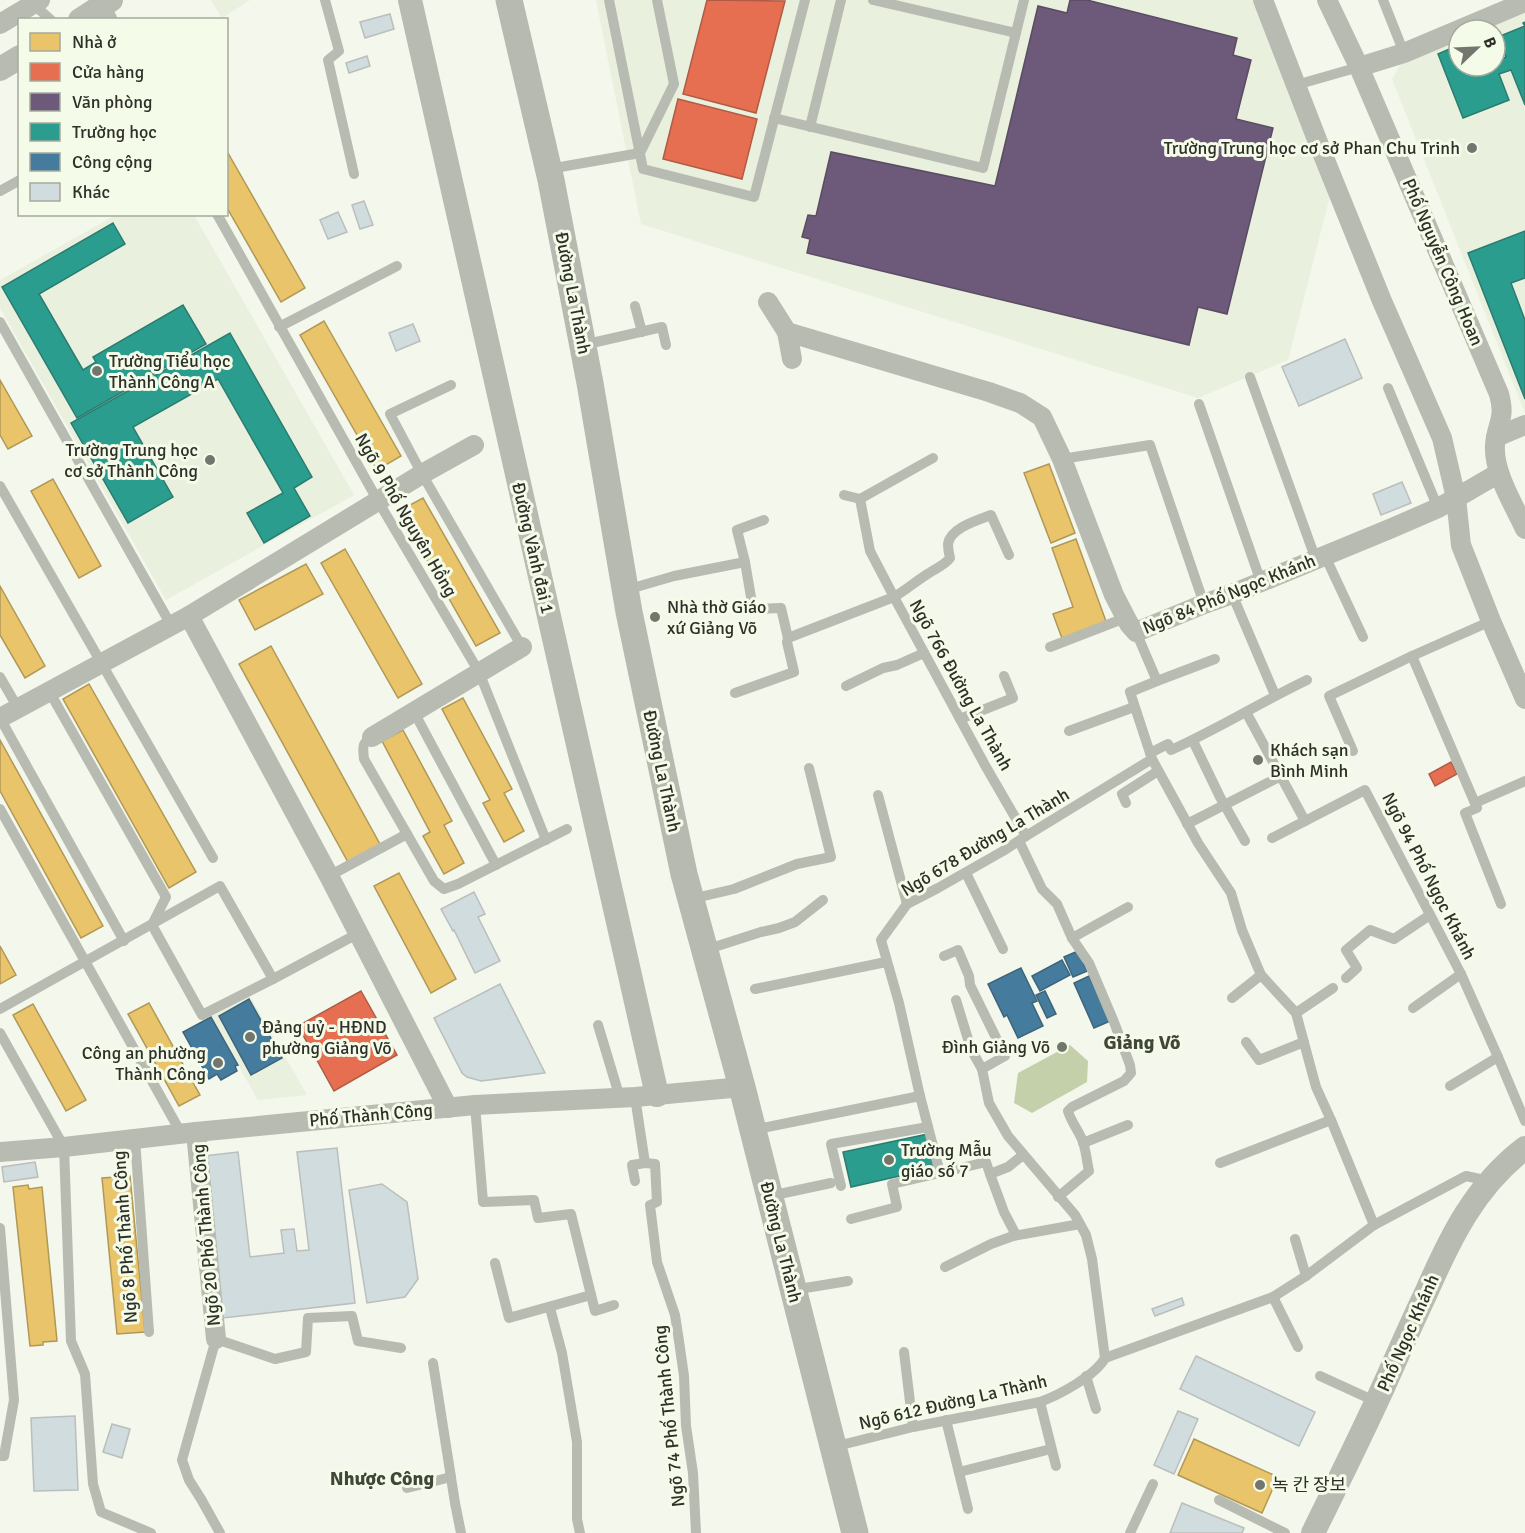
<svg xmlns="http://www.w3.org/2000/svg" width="1525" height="1533" font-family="Signika,'Noto Sans KR',sans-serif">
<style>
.built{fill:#e9f0dd}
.water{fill:#c3d0a9}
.homes{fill:#e9c46a;stroke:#b19856;stroke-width:1.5}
.shops{fill:#e76f51;stroke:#b05c45;stroke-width:1.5}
.offices{fill:#6d597a;stroke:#5a4d62;stroke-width:1.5}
.schools{fill:#2a9d8f;stroke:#2b7c70;stroke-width:1.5}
.public{fill:#457b9d;stroke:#3e647a;stroke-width:1.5}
.building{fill:#d1dcdf;stroke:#babebc;stroke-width:1.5}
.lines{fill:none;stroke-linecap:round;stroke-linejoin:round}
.service{stroke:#b8bbb1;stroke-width:10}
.minor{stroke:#b8bbb1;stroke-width:20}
.tertiary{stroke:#b8bbb1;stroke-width:24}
.secondary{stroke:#b6bab0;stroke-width:27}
.poi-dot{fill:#73766d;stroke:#f4fbe8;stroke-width:2}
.labels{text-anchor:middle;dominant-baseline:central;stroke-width:6;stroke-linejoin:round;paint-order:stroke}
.poi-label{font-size:18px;fill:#2e3029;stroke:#f4fbe8;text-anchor:start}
.street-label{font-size:18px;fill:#2e3029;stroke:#f4fbe8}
.neighbourhood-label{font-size:20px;font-weight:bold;fill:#414638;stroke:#f4fbe8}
</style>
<rect width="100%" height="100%" fill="#f3f7ec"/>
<g class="built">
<path d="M211,0H250L222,18Z"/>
<path d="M596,0H1254L1331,192L1288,360L1198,398L641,224Z"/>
<path d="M1525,13V413L1392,79L1403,61L1459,39V66H1495V30H1481Z"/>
<path d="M116,215H194L354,495L166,600L0,308V280Z"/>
<path d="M250,996L307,1095L258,1100L211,1017Z"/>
</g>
<path class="water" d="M1070,1045L1088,1061L1087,1082L1032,1113L1014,1103L1018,1073Z"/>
<g class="homes">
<path d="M228,153L305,288L281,302L226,206V154Z"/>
<path d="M324,321L401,456L377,470L300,335Z"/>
<path d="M0,380L32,436L8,449L0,435Z"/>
<path d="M1049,464L1075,533L1051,543L1024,473Z"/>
<path d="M53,479L101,566L79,578L31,491Z"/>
<path d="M423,498L500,633L476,646L399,511Z"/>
<path d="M1076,539L1107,624L1063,641L1053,614L1073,607L1052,548Z"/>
<path d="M345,549L422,684L398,698L321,563Z"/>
<path d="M306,564L323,594L255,630L239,600Z"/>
<path d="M0,586L45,666L25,678L0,635Z"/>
<path d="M271,646L381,846L349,864L239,664Z"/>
<path d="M89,684L196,872L169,888L63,699Z"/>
<path d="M463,698L512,789L504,793L524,831L504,842L483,803L490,800L442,709Z"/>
<path d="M403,730L452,821L444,825L464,863L444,874L423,836L430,832L382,741Z"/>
<path d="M0,740L103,926L81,938L0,791Z"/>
<path d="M399,873L456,979L431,993L374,886Z"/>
<path d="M0,946L16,975L0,984Z"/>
<path d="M149,1003L200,1095L179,1106L128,1014Z"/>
<path d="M33,1004L86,1100L66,1111L13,1015Z"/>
<path d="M130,1176L145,1332L117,1334L102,1178Z"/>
<path d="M28,1185L29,1189L42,1187L57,1341L43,1342V1345L30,1346L13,1187Z"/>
<path d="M1194,1439L1278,1477L1262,1513L1178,1475Z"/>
</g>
<g class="shops">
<path d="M707,0L785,1L756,113L683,94Z"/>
<path d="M678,99L757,119L742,179L663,159Z"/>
<path d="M1451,762L1457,774L1435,786L1429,774Z"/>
<path d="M361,991L397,1055L334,1091L298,1026Z"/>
</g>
<path class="offices" d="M1070,0H1087L1237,38L1233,55L1251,60L1236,119L1273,128L1227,314L1198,307L1189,345L807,253L810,239L802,237L808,215L816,216L831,152L995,186L1038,6L1067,13Z"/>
<g class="schools">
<path d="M1525,22V105L1511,70L1499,74L1509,100L1463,118L1438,54L1459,45V66H1495V61L1506,57L1498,37L1525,26L1523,23Z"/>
<path d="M113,223L125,244L39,294L83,370L96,362L93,357L183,305L206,344L77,418L2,287Z"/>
<path d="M1525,231V278L1511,283L1525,320V399L1468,253Z"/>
<path d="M230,333L312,477L294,488L310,516L264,543L247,513L283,493L218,379L133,427L173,497L128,523L71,423Z"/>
<path d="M928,1134L935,1168L851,1187L843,1152Z"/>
</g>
<g class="public">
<path d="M1078,951L1087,971L1073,977L1064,957Z"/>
<path d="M1062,960L1070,975L1040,991L1032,976Z"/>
<path d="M1021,968L1037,1001L1032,1003L1043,1026L1018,1038L1007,1015L1004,1017L988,984Z"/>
<path d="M1089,976L1110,1021L1094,1028L1074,983Z"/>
<path d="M1045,991L1056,1014L1047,1018L1036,995Z"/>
<path d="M249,999L282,1058L251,1075L219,1016Z"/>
<path d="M211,1017L238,1065L235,1066L237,1071L221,1080L217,1074L209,1079L183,1032Z"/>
</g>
<g class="building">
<path d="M390,14L394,29L365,38L360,22Z"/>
<path d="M367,56L370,66L349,73L346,63Z"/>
<path d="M364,201L373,225L360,229L352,205Z"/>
<path d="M338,212L347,232L328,239L320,220Z"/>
<path d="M413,324L420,341L396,351L389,333Z"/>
<path d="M1345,339L1362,378L1299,406L1282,367Z"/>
<path d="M1402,482L1411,503L1381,515L1373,494Z"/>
<path d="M474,892L485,914L478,917L500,961L475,973L454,930L453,931L441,909Z"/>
<path d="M500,984L538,1059L545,1073L481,1081L467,1077L462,1073L434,1018Z"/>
<path d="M337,1148L355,1303L214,1319L195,1157L238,1152L250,1257L284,1253L281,1230L294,1229L297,1251L309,1250L297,1152Z"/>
<path d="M35,1162L38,1177L4,1182L2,1167Z"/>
<path d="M382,1184L407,1202L418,1279L405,1297L367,1303L349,1190Z"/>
<path d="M1182,1298L1184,1305L1155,1316L1152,1309Z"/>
<path d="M1196,1356L1315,1412L1299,1446L1180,1389Z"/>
<path d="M1178,1411L1198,1419L1174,1474L1154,1465Z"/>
<path d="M75,1416L78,1490L34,1491L31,1418Z"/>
<path d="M112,1424L130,1429L122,1458L103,1452Z"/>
<path d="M1182,1503L1244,1528L1242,1533H1170Z"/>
</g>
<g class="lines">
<g class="service">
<path d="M325,0L339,51L328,60L354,174"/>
<path d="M609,0L643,169L754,197L805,0"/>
<path d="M873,0L1016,33"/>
<path d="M1383,0L1404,53"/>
<path d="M33,1V4L51,20"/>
<path d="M105,4L113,20"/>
<path d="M1296,85L1359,67"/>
<path d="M774,118L983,168L1024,0"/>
<path d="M810,127L841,0"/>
<path d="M549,169L640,153L674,84L657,0"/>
<path d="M0,191L20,180"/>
<path d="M217,214L378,501L479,672L546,840"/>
<path d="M635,306L642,332"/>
<path d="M0,322L171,625"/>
<path d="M279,327L397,266"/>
<path d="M583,345L662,327L666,345"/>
<path d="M1250,377L1316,560"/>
<path d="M451,385L390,414L422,474L522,647"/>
<path d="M1388,388L1438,508"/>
<path d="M1199,404L1261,582"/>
<path d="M1062,459L1150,445L1204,604"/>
<path d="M0,486L213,858"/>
<path d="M844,495L860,499"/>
<path d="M860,499L870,551L894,597L986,767L1026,836"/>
<path d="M860,499L933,458"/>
<path d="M1325,556L1363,637"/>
<path d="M745,562L737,530L764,520"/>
<path d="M626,590L674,576L745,562L753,609L781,608L788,638L894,597C906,590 915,582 926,575C934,569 944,566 950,558C949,554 948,548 948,544C950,528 978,520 991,515L1009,555"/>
<path d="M1232,594L1275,695"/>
<path d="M1136,632L1157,681L1130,692L1152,759L1198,843L1231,893L1242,930L1261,975L1296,1013L1316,1087L1331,1120L1374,1225"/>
<path d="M1050,647L1125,618"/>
<path d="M1412,656L1477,808L1465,813L1501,904"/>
<path d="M0,677L18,708"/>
<path d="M1157,681L1215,659"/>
<path d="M846,686L883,668L897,665L924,653"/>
<path d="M49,691L166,897L152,925L202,1015L273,979"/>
<path d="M735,693L794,672L787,642L788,638"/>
<path d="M414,712L496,865"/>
<path d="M1246,712L1305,821"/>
<path d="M0,718L124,941"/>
<path d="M960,719L1013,698L1004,676"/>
<path d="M1069,731L1134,707"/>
<path d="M372,737C361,744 363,747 364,759L434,881L444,889L458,884L567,829"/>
<path d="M1193,741L1220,797L1245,841"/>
<path d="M1353,751L1329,696L1412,656L1491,621"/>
<path d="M1150,753L1168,744L1171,750C1218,729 1261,702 1307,680"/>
<path d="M878,795L907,904"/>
<path d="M1126,803L1122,794L1158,771"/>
<path d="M1475,803L1525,781"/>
<path d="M0,809L181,1133"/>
<path d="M1187,824L1281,776"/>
<path d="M1272,838L1365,790L1461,974L1498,1057L1525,1121"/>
<path d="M1019,841L1042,889L1057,904L1072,938L1089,963L1114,1022L1130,1065L1131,1073L1124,1081L1072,1107L1068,1111C1071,1122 1079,1131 1083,1142C1086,1151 1087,1162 1089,1171L1058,1197"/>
<path d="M966,873L1003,949"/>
<path d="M329,876L407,834"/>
<path d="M691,899L734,889L797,864L831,857L809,768"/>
<path d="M1072,938L1128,907"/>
<path d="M705,950L761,932L779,928L795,922L823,900"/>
<path d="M1346,978L1357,968L1346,950L1370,930L1394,939L1430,915"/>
<path d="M755,989L886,962"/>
<path d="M1232,998L1261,975"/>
<path d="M956,1000L971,1049L982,1069"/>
<path d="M1413,1008L1461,974"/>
<path d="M0,1009L220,886L273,979L359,933"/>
<path d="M1296,1013L1333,988"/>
<path d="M598,1025L620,1098"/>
<path d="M0,1033L64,1147L71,1341L85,1374L93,1484L101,1512L151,1533"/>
<path d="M1246,1042L1259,1060L1304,1042"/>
<path d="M1450,1086L1498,1057"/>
<path d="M635,1097L645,1163L655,1164L657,1202L650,1205L657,1262L675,1315L679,1341L684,1376L686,1426L693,1473L696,1533"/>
<path d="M475,1105L483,1202L534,1200L538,1218L571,1214L595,1311L614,1305"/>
<path d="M753,1130L920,1096"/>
<path d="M135,1139L149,1332"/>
<path d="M1083,1143L1128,1125"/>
<path d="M1023,1155L1008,1167L990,1174L986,1162L940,1173L920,1096L899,1003L881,940L907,904L938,888L1003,851L1026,836L1152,759"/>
<path d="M1220,1163L1331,1120"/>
<path d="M990,1174L1004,1212L1016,1235"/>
<path d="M635,1181L632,1165L645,1163"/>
<path d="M841,1186L831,1144L928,1127"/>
<path d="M770,1196L831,1183"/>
<path d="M851,1219L897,1207L892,1184L940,1173"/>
<path d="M0,1228L14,1400L4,1456H0"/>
<path d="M1295,1239L1306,1276"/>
<path d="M495,1263L509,1318L591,1295"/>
<path d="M945,1267L991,1244L1013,1236L1080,1224"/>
<path d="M793,1290L848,1281"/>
<path d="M1273,1297L1298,1347"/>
<path d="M550,1308L562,1353L577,1442V1519L580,1533"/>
<path d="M904,1352L913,1427"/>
<path d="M1105,1358L1273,1297L1306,1276L1374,1225L1466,1176L1489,1181"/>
<path d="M433,1363L455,1503L461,1533"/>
<path d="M1086,1376L1096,1409"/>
<path d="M1320,1376L1377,1402"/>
<path d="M1040,1402L1056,1466"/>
<path d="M946,1420L968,1509"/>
<path d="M833,1447L913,1427L1040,1402C1059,1395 1095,1376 1105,1358L1092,1259L1086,1235L1075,1215L1008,1136L989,1103L982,1069L1005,1056L970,985L969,976L958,950L944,956"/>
<path d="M959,1472L1051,1449"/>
<path d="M407,1488L451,1477"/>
<path d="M1219,1500L1285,1533"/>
<path d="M220,1533L201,1499L189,1480L182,1460L216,1339L275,1359L306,1352L308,1318L352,1316L358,1341L401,1348"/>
<path d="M1130,1533L1153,1484"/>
</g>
<g class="minor">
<path d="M1263,0L1321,150L1382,301L1442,438L1456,498L1499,473"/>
<path d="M1327,0L1359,67L1499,394C1506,419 1497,422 1495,445C1493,472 1514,505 1525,529"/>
<path d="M0,24L40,0"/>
<path d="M1359,67L1404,53L1525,2"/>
<path d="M768,302L787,332L989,392L1020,403L1042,417L1062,459L1114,595L1129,624L1136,632L1204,604L1232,594L1392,528L1438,508L1456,498L1461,545L1491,621L1525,699"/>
<path d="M787,332L792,359"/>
<path d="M1496,437L1525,425"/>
<path d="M189,616L329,876L448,1108"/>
<path d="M0,718L189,616L422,474L474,445"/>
<path d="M372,737L522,647"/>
<path d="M196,1132L216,1339"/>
<path d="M0,1152L64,1147L196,1132L475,1105L635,1097L742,1087"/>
</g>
<g class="tertiary">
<path d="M410,0L657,1095"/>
<path d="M80,20L111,0"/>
<path d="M0,69L20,57"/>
<path d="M1313,1533C1338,1482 1363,1432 1386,1381C1399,1352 1412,1322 1426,1293C1450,1238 1475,1186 1525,1148"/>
</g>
<path class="secondary" d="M509,0L551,180L590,383L629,612L684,874L742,1087L855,1533"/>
</g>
<g class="poi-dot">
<circle cx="1472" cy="148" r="6"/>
<circle cx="97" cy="371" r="6"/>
<circle cx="210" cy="460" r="6"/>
<circle cx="655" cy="617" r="6"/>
<circle cx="1258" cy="760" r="6"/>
<circle cx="250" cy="1037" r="6"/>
<circle cx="1062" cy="1047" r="6"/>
<circle cx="218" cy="1063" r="6"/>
<circle cx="889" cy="1160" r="6"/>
<circle cx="1260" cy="1485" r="6"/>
</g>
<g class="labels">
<g class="poi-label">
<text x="1460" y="148" text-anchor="end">Trường Trung học cơ sở Phan Chu Trinh</text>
<text x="109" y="361">Trường Tiểu học<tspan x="109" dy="21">Thành Công A</tspan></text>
<text x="198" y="450" text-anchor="end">Trường Trung học<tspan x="198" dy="21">cơ sở Thành Công</tspan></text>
<text x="667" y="607">Nhà thờ Giáo<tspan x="667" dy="21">xứ Giảng Võ</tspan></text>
<text x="1270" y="750">Khách sạn<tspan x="1270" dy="21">Bình Minh</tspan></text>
<text x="262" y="1027">Đảng uỷ - HĐND<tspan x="262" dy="21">phường Giảng Võ</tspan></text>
<text x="1050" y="1047" text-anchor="end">Đình Giảng Võ</text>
<text x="206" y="1053" text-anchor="end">Công an phường<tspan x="206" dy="21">Thành Công</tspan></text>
<text x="901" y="1150">Trường Mẫu<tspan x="901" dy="21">giáo số 7</tspan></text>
<text x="1272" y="1485">녹 칸 장보</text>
</g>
<g class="street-label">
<text transform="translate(1443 262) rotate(67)">Phố Nguyễn Công Hoan</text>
<text transform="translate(573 293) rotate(79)">Đường La Thành</text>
<text transform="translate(406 515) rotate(60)">Ngõ 9 Phố Nguyên Hồng</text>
<text transform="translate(533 548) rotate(77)">Đường Vành đai 1</text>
<text transform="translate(1229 594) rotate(-22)">Ngõ 84 Phố Ngọc Khánh</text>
<text transform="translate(961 685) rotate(61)">Ngõ 766 Đường La Thành</text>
<text transform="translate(662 771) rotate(78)">Đường La Thành</text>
<text transform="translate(985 842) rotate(-31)">Ngõ 678 Đường La Thành</text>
<text transform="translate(1429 876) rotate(63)">Ngõ 94 Phố Ngọc Khánh</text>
<text transform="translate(371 1115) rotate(-5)">Phố Thành Công</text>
<text transform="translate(206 1235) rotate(-95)">Ngõ 20 Phố Thành Công</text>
<text transform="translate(125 1237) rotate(-94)">Ngõ 8 Phố Thành Công</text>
<text transform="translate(781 1242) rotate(76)">Đường La Thành</text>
<text transform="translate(1408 1333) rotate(-66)">Phố Ngọc Khánh</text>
<text transform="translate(953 1402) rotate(-13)">Ngõ 612 Đường La Thành</text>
<text transform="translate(669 1416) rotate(-96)">Ngõ 74 Phố Thành Công</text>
</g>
<g class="neighbourhood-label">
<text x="1142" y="1042">Giảng Võ</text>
<text x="382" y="1478">Nhược Công</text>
</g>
</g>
<rect x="18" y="18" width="210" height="198" fill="#f4fbe8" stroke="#a5aa9c" stroke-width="1.5"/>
<rect x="30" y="33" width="30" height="18" fill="#e9c46a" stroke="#a5aa9c" stroke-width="1.5"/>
<text x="72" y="48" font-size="18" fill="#2e3029">Nhà ở</text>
<rect x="30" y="63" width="30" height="18" fill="#e76f51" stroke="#a5aa9c" stroke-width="1.5"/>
<text x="72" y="78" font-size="18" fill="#2e3029">Cửa hàng</text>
<rect x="30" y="93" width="30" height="18" fill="#6d597a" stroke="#a5aa9c" stroke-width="1.5"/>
<text x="72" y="108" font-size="18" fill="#2e3029">Văn phòng</text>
<rect x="30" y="123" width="30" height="18" fill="#2a9d8f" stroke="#a5aa9c" stroke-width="1.5"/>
<text x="72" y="138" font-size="18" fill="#2e3029">Trường học</text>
<rect x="30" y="153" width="30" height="18" fill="#457b9d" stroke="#a5aa9c" stroke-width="1.5"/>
<text x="72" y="168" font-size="18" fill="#2e3029">Công cộng</text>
<rect x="30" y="183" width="30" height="18" fill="#d1dcdf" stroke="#a5aa9c" stroke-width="1.5"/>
<text x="72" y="198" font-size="18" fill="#2e3029">Khác</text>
<g transform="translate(1477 48) rotate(67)"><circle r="28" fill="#f4fbe8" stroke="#a5aa9c" stroke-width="1.5"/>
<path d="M0-4.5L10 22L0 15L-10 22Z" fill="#73766d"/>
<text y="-9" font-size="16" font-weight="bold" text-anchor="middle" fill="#2e3029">B</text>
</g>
</svg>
